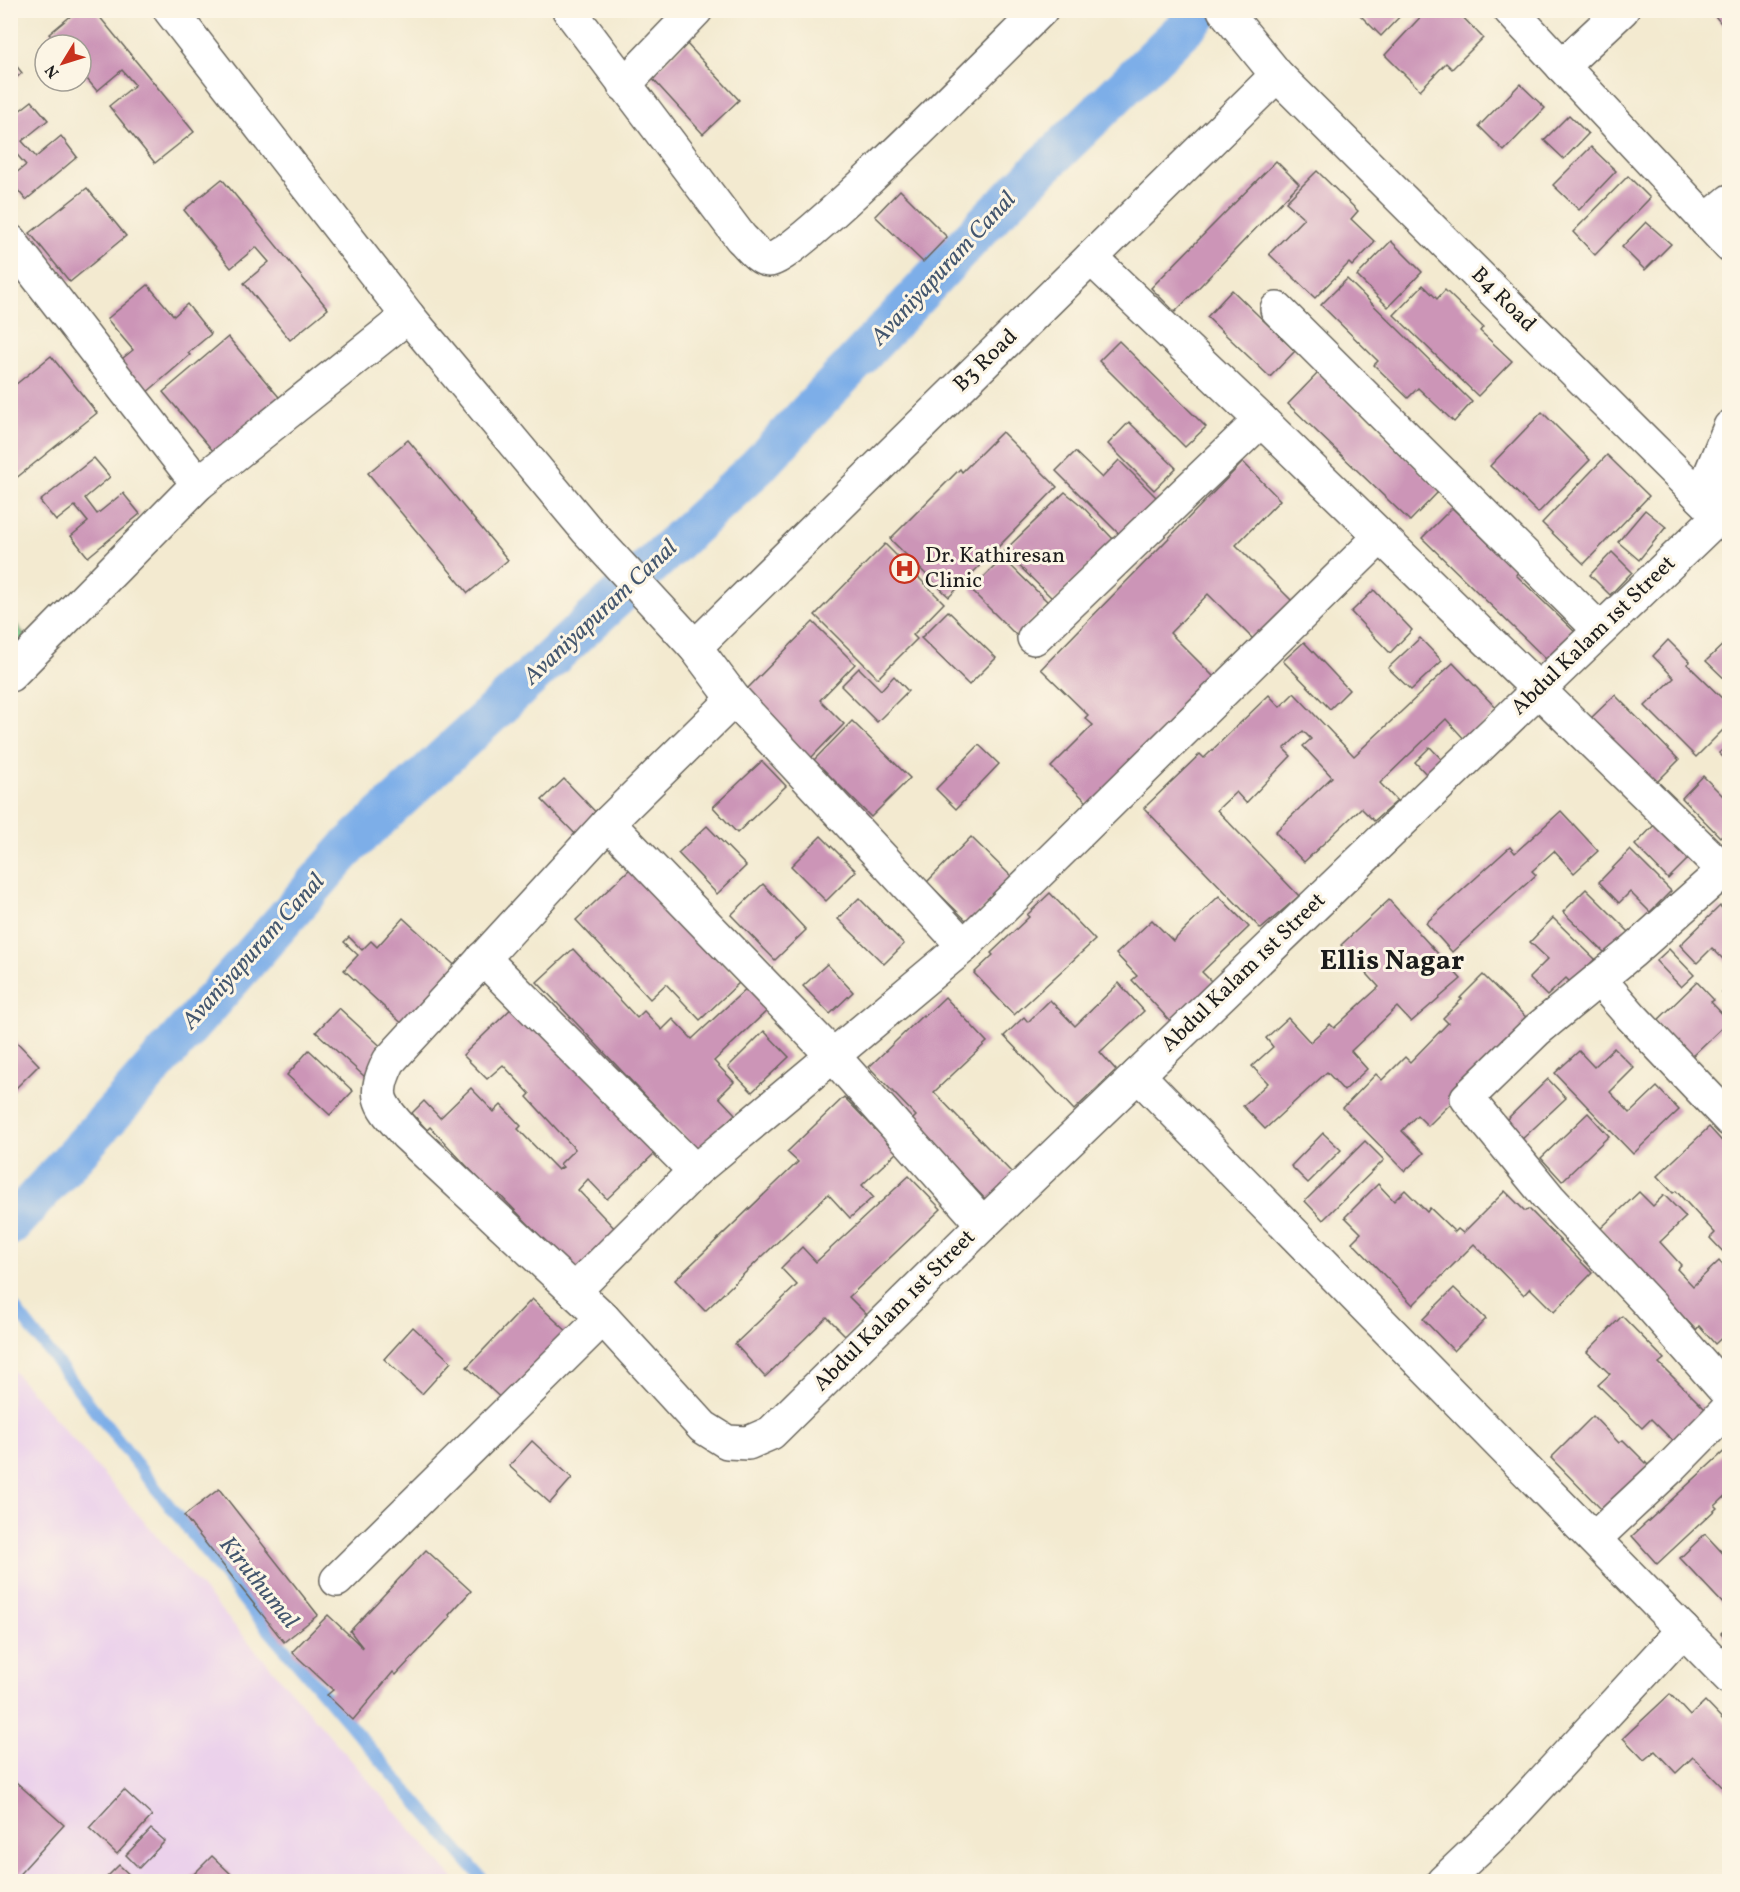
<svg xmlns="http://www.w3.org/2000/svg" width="1740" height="1892" font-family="Vollkorn,serif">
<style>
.built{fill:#ebd1eb}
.green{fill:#83d191;stroke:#507656;stroke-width:1.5}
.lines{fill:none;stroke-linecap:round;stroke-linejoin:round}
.stream{stroke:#7daee8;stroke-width:12}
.canal{stroke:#7daee8;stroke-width:40}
.building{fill:#cc95b7}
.minor-casing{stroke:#67645b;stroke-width:36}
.minor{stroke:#fff;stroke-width:33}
.labels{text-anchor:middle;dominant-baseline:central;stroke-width:6;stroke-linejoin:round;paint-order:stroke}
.street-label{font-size:22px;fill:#1c1c1c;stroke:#fcf5e5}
.poi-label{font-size:22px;fill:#1c1c1c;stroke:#fcf5e5;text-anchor:start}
.water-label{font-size:24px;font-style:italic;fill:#43566e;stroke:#fcf5e5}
.district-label{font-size:28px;font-weight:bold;fill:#1c1c1c;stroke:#fcf5e5}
</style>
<rect width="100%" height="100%" fill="#fcf5e5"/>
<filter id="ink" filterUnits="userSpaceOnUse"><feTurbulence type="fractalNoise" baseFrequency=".0167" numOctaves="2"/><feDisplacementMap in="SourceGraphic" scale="12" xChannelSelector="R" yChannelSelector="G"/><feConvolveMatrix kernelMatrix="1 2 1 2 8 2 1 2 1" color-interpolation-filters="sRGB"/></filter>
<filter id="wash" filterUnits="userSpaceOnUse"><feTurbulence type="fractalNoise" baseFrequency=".008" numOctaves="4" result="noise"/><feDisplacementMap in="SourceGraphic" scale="24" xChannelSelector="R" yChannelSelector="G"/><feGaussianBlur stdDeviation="1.35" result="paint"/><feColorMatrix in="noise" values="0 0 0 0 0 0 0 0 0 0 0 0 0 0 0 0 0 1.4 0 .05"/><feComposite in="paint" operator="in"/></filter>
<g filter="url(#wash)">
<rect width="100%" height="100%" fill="#f3ead0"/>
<path class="built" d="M11,1368L456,1881H11Z"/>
<path class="green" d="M11,617L25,636L11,649H10Z"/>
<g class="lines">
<path class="stream" d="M10,1302L248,1606L485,1882"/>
<path class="canal" d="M10,1226L126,1099L347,848L757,467L993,215L1203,10"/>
</g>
<g id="blocks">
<g class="building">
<path d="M78,10H94L194,132L155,163L109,106L135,85L122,70L97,91L81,72V45H59L49,34Z"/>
<path d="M1355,10H1406L1381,36Z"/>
<path d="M1427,10H1456L1483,38L1452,69L1446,63L1420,90L1385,55Z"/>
<path d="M1710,10H1730V34Z"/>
<path d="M686,43L739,100L703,134L650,76Z"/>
<path d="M10,58L22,73L10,83Z"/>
<path d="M1520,84L1545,108L1504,151L1479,126Z"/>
<path d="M32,101L48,120L22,141L36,157L61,136L77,157L26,200L10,181V178L26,165L12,149L10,151V118Z"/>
<path d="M1569,115L1588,134L1564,159L1544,140Z"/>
<path d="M1591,147L1616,171L1579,210L1553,185Z"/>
<path d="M1276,161L1299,184L1175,312L1151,288Z"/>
<path d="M1317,171L1358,211L1351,219L1375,242L1352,266L1349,263L1315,298L1269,254L1304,218L1286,202Z"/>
<path d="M1628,176L1650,198L1595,255L1573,232Z"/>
<path d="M222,179L328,309L290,340L244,283L269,262L256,247L231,268L184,210Z"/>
<path d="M87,188L126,236L70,282L30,233Z"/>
<path d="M900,190L947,237L923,262L875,216Z"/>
<path d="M1646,222L1671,244L1645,270L1622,247Z"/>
<path d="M1391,241L1422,272L1388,307L1357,276Z"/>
<path d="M1347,279L1472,402L1454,422L1418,388L1408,398L1374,365L1378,361L1321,305Z"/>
<path d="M148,285L174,316L187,304L211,334L188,353L190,355L145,394L118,362L133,350L107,319Z"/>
<path d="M1423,285L1437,299L1445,290L1483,327L1480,331L1512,361L1478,396L1394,315Z"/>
<path d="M1232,290L1295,351L1270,377L1207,317Z"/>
<path d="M228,337L284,403L219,458L163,392Z"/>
<path d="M1119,341L1206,427L1185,447L1099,361Z"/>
<path d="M51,356L97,413L10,483V389Z"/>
<path d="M1318,373L1440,490L1410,521L1288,404Z"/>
<path d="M1542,412L1590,460L1538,513L1490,466Z"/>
<path d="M1129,422L1176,468L1154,490L1108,444Z"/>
<path d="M1002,432L1057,487L949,597L890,539L960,469L962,472Z"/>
<path d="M408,440L508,560L468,593L368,473Z"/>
<path d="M1075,452L1102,478L1119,460L1161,502L1124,539L1056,471Z"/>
<path d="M1607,455L1649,496L1584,564L1542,523Z"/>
<path d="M94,458L110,477L85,498L97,514L123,493L140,514L88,557L71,536L88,522L75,506L56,521L40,501Z"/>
<path d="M1243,462L1280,500L1236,545L1293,602L1254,640L1208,594L1170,633L1215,678L1091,806L1051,767L1093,725L1085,718L1088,715L1041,669Z"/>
<path d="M1065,492L1082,506L1114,540L1055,601L1004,551Z"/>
<path d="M1452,508L1518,572L1516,575L1580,637L1553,666L1422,538Z"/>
<path d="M1645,510L1666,527L1639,560L1618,542Z"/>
<path d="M885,544L944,603L913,635L917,639L878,678L815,615Z"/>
<path d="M1612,552L1632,572L1610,595L1590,575Z"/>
<path d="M1003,558L1049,603L1017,636L971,590Z"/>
<path d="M1374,590L1412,630L1390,653L1351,612Z"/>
<path d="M948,611L996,658L969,685L921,638Z"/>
<path d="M813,622L855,664L820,700L844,724L810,759L743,693Z"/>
<path d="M1420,638L1442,661L1411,690L1388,668Z"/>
<path d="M1730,638V684L1706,661Z"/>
<path d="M1668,640L1690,662L1687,664L1730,706V723L1696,757L1645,706L1674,678L1653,656Z"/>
<path d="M1304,642L1349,690L1330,709L1283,661Z"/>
<path d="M1453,663L1498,710L1466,741L1446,719L1380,783L1397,801L1374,821L1361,808L1304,862L1275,832L1332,777L1303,746L1311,739L1303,731L1284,749L1291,756L1246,803L1236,792L1217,810L1299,896L1261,929L1144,808L1200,754L1204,758L1269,695L1280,707L1294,693L1354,756Z"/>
<path d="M859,668L881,690L894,676L908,691L877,722L841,686Z"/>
<path d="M1615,695L1679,760L1655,784L1590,719Z"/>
<path d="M852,721L910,778L871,817L814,760Z"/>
<path d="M1730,743V764L1719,753Z"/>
<path d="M979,745L999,764L956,809L936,789Z"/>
<path d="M1430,747L1443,761L1428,776L1415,762Z"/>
<path d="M762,761L786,786L737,833L713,807Z"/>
<path d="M1703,776L1730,803V827L1720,837L1682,798Z"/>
<path d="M564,779L606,823L585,844L542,800Z"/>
<path d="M1561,811L1598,851L1574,873L1554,851L1532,871L1536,875L1452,952L1426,923L1510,847L1515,853Z"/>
<path d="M1658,821L1692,855L1668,879L1635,845Z"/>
<path d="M707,826L746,866L717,894L678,853Z"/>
<path d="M821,836L856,871L826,901L791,866Z"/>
<path d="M971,837L1013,878L969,923L927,882Z"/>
<path d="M1630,850L1671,891L1650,912L1630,892L1619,903L1599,882Z"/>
<path d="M631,868L740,982L700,1020L666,984L650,999L576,920Z"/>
<path d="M763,884L806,930L775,960L731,915Z"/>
<path d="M1586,889L1631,934L1608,956L1563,912Z"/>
<path d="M1050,893L1095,940L1014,1015L974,973L993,955L991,953L1029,917L1027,915Z"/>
<path d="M1219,896L1249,927L1202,972L1214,984L1173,1024L1132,980L1137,976L1116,954L1152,920L1173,941Z"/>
<path d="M859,898L904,944L884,964L838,919Z"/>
<path d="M1389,900L1461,979L1411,1022L1397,1007L1372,1031L1351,1051L1367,1069L1344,1091L1327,1072L1265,1129L1243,1106L1268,1083L1252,1066L1273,1047L1266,1038L1288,1018L1310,1042L1330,1024L1334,1028L1379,987L1341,945Z"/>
<path d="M1720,906L1730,917V966L1712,948L1697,963L1680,945Z"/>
<path d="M403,918L462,972L409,1030L344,970L358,955L344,942L349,937L362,950L371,941L377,947Z"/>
<path d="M1553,918L1595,959L1571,983L1566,978L1547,996L1529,978L1548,959L1530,942Z"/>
<path d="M573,949L637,1018L644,1011L662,1030L673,1019L692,1039L750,985L771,1007L714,1061L734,1082L719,1097L735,1114L697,1150L537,982Z"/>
<path d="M1669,949L1694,975L1681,987L1656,961Z"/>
<path d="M827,964L853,992L830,1014L803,986Z"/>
<path d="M1483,975L1532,1023L1428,1126L1417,1115L1402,1131L1424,1153L1405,1171L1343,1108L1376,1074L1382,1080L1405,1057L1410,1062L1448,1023L1443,1018L1462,999L1460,998Z"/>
<path d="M1697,982L1714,1000L1711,1002L1729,1021L1689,1059L1655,1023Z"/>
<path d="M1119,983L1144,1011L1100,1052L1116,1070L1074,1110L1004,1036L1024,1017L1028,1022L1050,1000L1075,1026Z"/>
<path d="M1730,986V1000L1722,993Z"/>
<path d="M945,997L987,1042L934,1092L1015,1176L988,1202L911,1121L916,1116L869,1067L923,1015L924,1017Z"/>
<path d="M517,1003L658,1150L607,1199L588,1179L578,1190L619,1233L577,1274L499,1194L496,1197L430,1127L427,1130L412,1113L424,1101L440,1118L471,1088L494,1112L501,1105L521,1126L518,1129L558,1170L563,1167L560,1164L575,1149L527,1097L530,1094L503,1065L487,1079L463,1055Z"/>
<path d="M339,1008L387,1052L365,1077L316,1032Z"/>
<path d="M764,1031L789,1057L752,1092L728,1067Z"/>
<path d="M10,1035L39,1065L10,1094Z"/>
<path d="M1614,1048L1634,1068L1610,1092L1630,1113L1657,1087L1679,1110L1633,1154L1555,1073L1579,1051L1594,1067Z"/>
<path d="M309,1050L353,1091L330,1115L287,1075Z"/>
<path d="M1548,1079L1566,1098L1519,1142L1502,1124Z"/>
<path d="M844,1097L897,1152L862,1185L873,1197L850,1218L828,1194L705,1311L675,1280L798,1162L787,1152Z"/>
<path d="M1588,1113L1609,1136L1562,1181L1541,1158Z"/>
<path d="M1709,1127L1730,1150L1728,1257L1710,1238L1715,1233L1676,1191L1673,1193L1657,1176Z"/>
<path d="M1323,1133L1341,1150L1308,1183L1291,1166Z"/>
<path d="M1365,1141L1384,1160L1323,1220L1305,1201Z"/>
<path d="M909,1176L941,1209L849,1297L867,1315L846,1336L827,1317L765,1377L735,1344L797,1285L781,1268L802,1247L816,1262Z"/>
<path d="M1378,1184L1394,1201L1405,1190L1427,1212L1430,1208L1455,1232L1458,1229L1463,1233L1505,1191L1525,1211L1529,1209L1592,1273L1554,1312L1530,1288L1524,1295L1474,1244L1413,1305L1352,1242L1361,1233L1345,1217Z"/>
<path d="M1639,1192L1653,1206L1664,1195L1686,1217L1660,1242L1681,1265L1677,1269L1693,1286L1719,1261L1730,1273V1330L1715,1344L1699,1326L1696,1330L1600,1229Z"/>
<path d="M1454,1288L1486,1319L1454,1351L1423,1319Z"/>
<path d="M532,1299L571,1335L507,1404L467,1367Z"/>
<path d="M1622,1316L1664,1359L1659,1363L1706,1410L1674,1442L1651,1419L1642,1428L1598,1385L1610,1374L1587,1352Z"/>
<path d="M413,1327L451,1362L422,1394L384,1359Z"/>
<path d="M1593,1416L1619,1443L1623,1440L1649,1466L1604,1512L1551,1458Z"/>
<path d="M532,1441L572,1478L550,1503L509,1466Z"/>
<path d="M1730,1446V1492L1715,1506L1717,1508L1657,1564L1632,1536Z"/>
<path d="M219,1489L318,1615L284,1642L184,1516Z"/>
<path d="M1705,1534L1730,1561V1611L1680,1558Z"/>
<path d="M426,1550L471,1591L449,1615L450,1617L396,1675L393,1672L353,1720L327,1695L333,1690L292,1652L328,1615L363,1648L350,1631Z"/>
<path d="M1730,1625V1642L1721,1633Z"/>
<path d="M1670,1694L1690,1716L1705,1701L1730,1727V1795L1693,1757L1676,1773L1655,1751L1644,1760L1623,1738Z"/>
<path d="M16,1782L64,1825L13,1881H10V1788Z"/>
<path d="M124,1790L152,1816L117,1854L89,1828Z"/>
<path d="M151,1829L165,1841L139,1868L126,1855Z"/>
<path d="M212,1856L232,1875L226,1881H189L188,1880Z"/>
<path d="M119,1865L136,1881H103Z"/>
</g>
</g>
</g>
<g filter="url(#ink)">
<use href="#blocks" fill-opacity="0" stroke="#67645b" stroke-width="1.5"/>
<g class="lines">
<defs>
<g id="minor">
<path d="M170,10L408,316L586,529L695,647L734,699L964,946"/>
<path d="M569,10L741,238C748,244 759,260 769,260C794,261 1008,42 1041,10"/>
<path d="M1224,10L1277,75L1730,526"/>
<path d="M1510,10L1730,246"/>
<path d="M1562,66L1622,10"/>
<path d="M624,85L696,10"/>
<path d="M1706,221L1730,201"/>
<path d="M10,241L198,484"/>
<path d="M1091,258L1261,420L1724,870"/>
<path d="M1277,309L1600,630"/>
<path d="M1701,497L1730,427"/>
<path d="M1034,638L1261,420"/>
<path d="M695,647L1277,75"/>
<path d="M10,675L198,484L408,316"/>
<path d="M734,699L608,823L389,1061C370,1099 381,1105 406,1134L603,1318L703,1427L727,1442L748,1443L771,1433L983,1224L1719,516"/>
<path d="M608,823L834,1057L983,1224"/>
<path d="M1730,865L1633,951L1537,1030L1467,1098L1549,1198L1650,1305L1730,1396"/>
<path d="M483,958L695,1171"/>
<path d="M1599,979L1632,1017L1730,1120"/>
<path d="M1138,1075L1730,1678"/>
<path d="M574,1291L695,1171L964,946L1380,537"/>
<path d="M1594,1539L1673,1465L1730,1407"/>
<path d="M337,1580L603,1318"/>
<path d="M1443,1882L1501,1827L1683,1630"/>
</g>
</defs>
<use href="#minor" class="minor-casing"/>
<use href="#minor" class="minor"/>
</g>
</g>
<defs>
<symbol id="hospital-ring" viewBox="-11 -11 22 22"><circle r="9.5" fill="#fcf5e5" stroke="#c8321e" stroke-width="1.5"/><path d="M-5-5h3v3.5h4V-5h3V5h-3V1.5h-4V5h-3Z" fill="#c8321e"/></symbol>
</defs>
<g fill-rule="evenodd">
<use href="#hospital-ring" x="888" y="552" width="33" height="33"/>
</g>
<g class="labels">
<g class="street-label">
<text transform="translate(1503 300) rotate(45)">B4 Road</text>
<text transform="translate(986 361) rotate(-44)">B3 Road</text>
<text transform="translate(1594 636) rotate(-44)">Abdul Kalam 1st Street</text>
<text transform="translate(1244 973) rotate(-44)">Abdul Kalam 1st Street</text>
<text transform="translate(895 1311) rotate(-45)">Abdul Kalam 1st Street</text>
</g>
<g class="poi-label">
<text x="925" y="556">Dr. Kathiresan<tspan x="925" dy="25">Clinic</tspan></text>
</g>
<g class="water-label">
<text transform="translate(944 269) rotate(-47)">Avaniyapuram Canal</text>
<text transform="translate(601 613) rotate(-43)">Avaniyapuram Canal</text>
<text transform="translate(254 952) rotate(-48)">Avaniyapuram Canal</text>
<text transform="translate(258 1583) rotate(51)">Kiruthumal</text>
</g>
<g class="district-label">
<text x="1392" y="961">Ellis Nagar</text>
</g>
</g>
<rect width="1740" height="1892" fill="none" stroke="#fcf5e5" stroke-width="36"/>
<g transform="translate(63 63) rotate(232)"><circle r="28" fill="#fcf5e5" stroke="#a29e95" stroke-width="1.5"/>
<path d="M0-4.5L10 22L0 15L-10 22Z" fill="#c8321e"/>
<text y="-9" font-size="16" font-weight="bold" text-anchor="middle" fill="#1c1c1c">N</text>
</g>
</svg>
